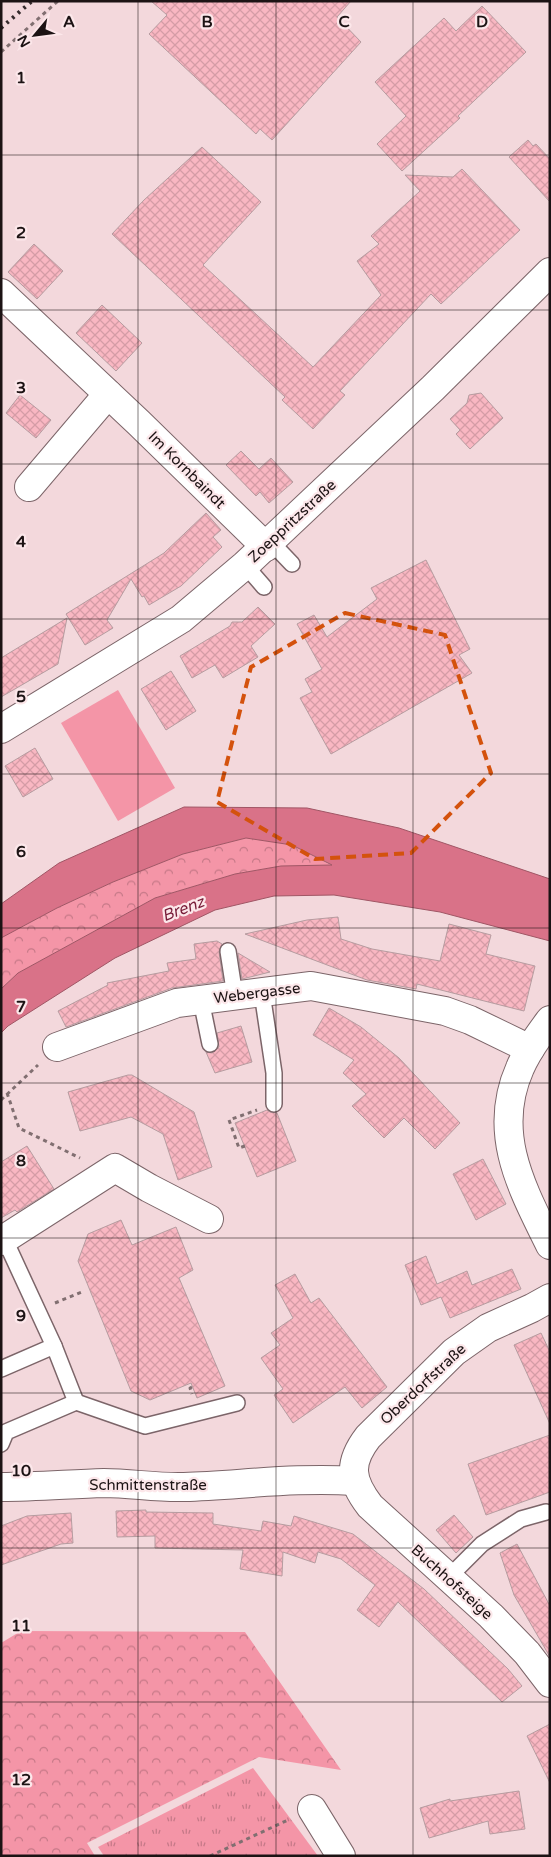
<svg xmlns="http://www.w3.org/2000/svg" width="551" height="1857" font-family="'Varela Round',sans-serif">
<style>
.green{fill:#f495a7}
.forest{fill:url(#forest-crowns)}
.park{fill:url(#park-tufts)}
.water{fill:#d97288;stroke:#a05665}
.building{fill:url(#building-cross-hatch);stroke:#b69ca0}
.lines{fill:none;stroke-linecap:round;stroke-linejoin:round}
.lane-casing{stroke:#7c6569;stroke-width:18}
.street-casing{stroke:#7c6569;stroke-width:30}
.secondary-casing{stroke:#7c6569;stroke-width:30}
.path{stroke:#816f71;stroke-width:3;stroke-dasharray:4 4;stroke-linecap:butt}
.lane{stroke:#fff;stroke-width:15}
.street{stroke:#fff;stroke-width:28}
.secondary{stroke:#fff;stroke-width:28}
.rail{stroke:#34292b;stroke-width:4;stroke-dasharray:2.5 5;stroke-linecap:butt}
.marked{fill:none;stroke:#d4520d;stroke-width:4;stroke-dasharray:10 6;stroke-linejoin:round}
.grid{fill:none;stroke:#1c1314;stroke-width:1;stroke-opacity:0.55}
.labels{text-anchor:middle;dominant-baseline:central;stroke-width:4.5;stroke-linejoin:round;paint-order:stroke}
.street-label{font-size:15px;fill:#1c1314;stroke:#fce7ea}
.water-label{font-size:16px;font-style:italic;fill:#781c38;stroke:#fce7ea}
.grid-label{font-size:16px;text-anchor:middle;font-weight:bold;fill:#1c1314;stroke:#fce7ea;stroke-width:4.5;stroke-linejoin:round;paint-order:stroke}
</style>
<defs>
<pattern id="forest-crowns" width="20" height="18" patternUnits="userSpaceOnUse" patternTransform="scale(1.25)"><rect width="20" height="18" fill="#f495a7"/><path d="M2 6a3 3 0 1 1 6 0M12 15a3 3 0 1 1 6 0" fill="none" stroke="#c57887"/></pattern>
<pattern id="park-tufts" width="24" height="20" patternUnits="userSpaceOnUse" patternTransform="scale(1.25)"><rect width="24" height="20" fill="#f495a7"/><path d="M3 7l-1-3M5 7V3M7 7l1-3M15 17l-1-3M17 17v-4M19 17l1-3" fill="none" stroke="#c57887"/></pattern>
<pattern id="building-cross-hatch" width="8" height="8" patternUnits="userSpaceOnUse" patternTransform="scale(1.25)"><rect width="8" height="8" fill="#f9b7c2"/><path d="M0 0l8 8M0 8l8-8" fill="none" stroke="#d59ca6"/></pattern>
</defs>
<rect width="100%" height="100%" fill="#f3d8dc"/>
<path class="green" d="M118,690L175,788L118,821L61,723Z"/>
<g class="forest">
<path d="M246,838L292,845L333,866H281L235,874L155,898L18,973L1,989V938L57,908L113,882L183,854Z"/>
<path d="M21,1631L245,1632L341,1770L259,1757L87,1843L95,1856H1V1643Z"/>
</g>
<path class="park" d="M253,1768L318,1856H104L98,1847Z"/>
<path class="water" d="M184,807L307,808L399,828L550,879V941L440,912L334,895L274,896L215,910L115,958L8,1026L1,1033V989L18,973L155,898L235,874L281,866L332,865L292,845L246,838L183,854L113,882L57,908L1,938V904L59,863Z"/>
<g class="building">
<path d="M151,1H351L337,17L361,42L272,140L260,129L256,134L149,34L167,15Z"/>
<path d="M482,6L526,52L458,116L460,118L402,171L377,144L406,116L375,82L444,18L456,31Z"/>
<path d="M528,140L533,146L536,144L550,159V202L509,157Z"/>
<path d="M202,147L261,202L203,265L313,367L381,295L357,261L379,244L371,236L420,191L405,175L453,177L462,169L520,230L441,304L431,294L340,391L345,395L313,429L282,400L285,397L112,234L144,200Z"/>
<path d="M34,244L63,271L37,299L8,272Z"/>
<path d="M102,305L142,343L116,371L76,333Z"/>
<path d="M481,393L503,418L470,449L456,434L460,430L450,419L467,403L469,395Z"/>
<path d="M20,395L51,420L36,438L6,413Z"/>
<path d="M241,451L259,469L271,458L293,482L269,503L260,492L256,496L226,465Z"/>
<path d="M206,513L221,530L213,537L222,547L181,586L149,605L144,596L142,597L131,579L107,620L113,628L85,645L66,614L164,553Z"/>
<path d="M426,560L470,649L459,655L472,673L331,754L300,698L312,692L305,679L322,669L297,624L314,615L327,637L377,599L371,588Z"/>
<path d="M258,607L275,624L251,646L258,657L223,678L215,665L192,678L180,656L230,626L232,622H242Z"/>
<path d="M67,618L58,664L1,697V658Z"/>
<path d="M171,671L196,711L166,730L141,689Z"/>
<path d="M35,748L53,779L23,797L5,766Z"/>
<path d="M338,917L341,939L372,949L440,961L449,924L491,935L486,954L535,966L524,1011L417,984L416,989L367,980L245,934L307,920Z"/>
<path d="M217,941L222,944L219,952L223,981L172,988L66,1027L58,1011L108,985L107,983L169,971L167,963L196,959L194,944Z"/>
<path d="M238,953L270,972L242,979Z"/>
<path d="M329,1008L361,1027L399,1058L460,1123L435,1149L404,1118L384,1138L352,1106L366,1094L343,1073L354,1060L313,1035Z"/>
<path d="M241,1026L252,1062L215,1073L206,1052L212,1053L219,1047L217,1033Z"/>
<path d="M128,1075H132L194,1112L212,1167L178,1180L163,1134L131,1117L80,1131L68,1092Z"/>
<path d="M267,1110L270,1112L277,1113L296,1161L257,1177L235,1123Z"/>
<path d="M27,1146L54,1189L17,1212L15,1210L1,1218V1162Z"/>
<path d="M483,1159L506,1204L476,1220L453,1174Z"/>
<path d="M121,1220L132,1245L176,1227L193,1270L179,1278L225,1386L197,1398L191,1383L150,1400L131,1391L78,1261L88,1234Z"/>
<path d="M426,1256L437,1284L467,1271L472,1285L512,1269L521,1289L450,1318L441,1297L421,1305L405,1265Z"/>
<path d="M295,1274L311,1303L319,1298L387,1387L362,1408L345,1387L293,1423L274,1395L283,1389L261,1358L280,1345L271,1333L293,1318L275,1285Z"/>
<path d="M541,1333L550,1352V1424L514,1345Z"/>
<path d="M550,1435V1492L486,1515L468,1464Z"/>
<path d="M146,1510V1512L213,1513V1524L261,1531L263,1521L291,1526L294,1516L353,1534L424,1589L508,1669L522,1686L502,1702L398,1602L379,1627L357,1610L375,1585L341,1559L318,1552L315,1563L283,1552L282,1576L240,1569L243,1550L155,1548V1536L117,1537L116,1511Z"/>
<path d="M71,1513L73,1543L61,1544L1,1565V1526L27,1516Z"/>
<path d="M454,1515L473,1537L456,1553L436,1530Z"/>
<path d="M517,1544L550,1606V1657L514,1595L500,1553Z"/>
<path d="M550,1724V1783L527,1736Z"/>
<path d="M519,1791L525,1829L490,1834L488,1821L429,1838L420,1808L450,1799V1801Z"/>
</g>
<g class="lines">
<defs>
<g id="lane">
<path d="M271,542L292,564"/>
<path d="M245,565L264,587"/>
<path d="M228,951L235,996"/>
<path d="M262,993L274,1073V1104"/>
<path d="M201,1000L210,1044"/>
<path d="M5,1240L54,1346"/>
<path d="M1,1369L54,1346L76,1402L6,1432L1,1444"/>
<path d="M76,1402L145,1426L237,1403"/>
<path d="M449,1577L482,1544L521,1519L546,1512"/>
</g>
<g id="street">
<path d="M1,293L139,423L266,547"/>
<path d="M29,487L108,394"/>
<path d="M57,1047L177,1003L311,986L445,1011L470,1020L530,1049"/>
<path d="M1,1241L115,1168L149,1188L209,1219"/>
<path d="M1,1487C36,1487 70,1484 104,1483C131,1483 157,1488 184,1487C241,1485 298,1477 355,1481"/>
<path d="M312,1809L341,1856"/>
</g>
<g id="secondary">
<path d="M1,729L181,619L245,565L433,388L550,272"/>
<path d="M550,1020C539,1035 527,1051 520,1068C491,1133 522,1188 550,1245"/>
<path d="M550,1298L532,1308L488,1328L454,1352L368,1437C348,1463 350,1480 370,1506L491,1616L527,1653L550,1683"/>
</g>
</defs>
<use href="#lane" class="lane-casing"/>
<use href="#street" class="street-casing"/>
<use href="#secondary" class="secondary-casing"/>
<g class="path">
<path d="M1,52L58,1"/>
<path d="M7,1093L19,1128L80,1158"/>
<path d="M1,1100L38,1065"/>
<path d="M245,1146L239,1148L229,1120L257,1110"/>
<path d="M55,1303L82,1292"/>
<path d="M192,1387L190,1388L192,1394"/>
<path d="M210,1856L288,1820"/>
</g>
<use href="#lane" class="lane"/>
<use href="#street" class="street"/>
<use href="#secondary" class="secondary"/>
<path class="rail" d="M1,28L32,1"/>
</g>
<path class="marked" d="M345,613L445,635L491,773L411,853L315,859L217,802L251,667Z"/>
<path class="grid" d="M138,1V1856M276,1V1856M413,1V1856M1,155H550M1,310H550M1,464H550M1,619H550M1,774H550M1,928H550M1,1083H550M1,1238H550M1,1393H550M1,1548H550M1,1702H550"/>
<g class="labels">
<g class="street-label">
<text transform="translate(187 470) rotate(45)">Im Kornbaindt</text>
<text transform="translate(292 521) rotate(-43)">Zoeppritzstraße</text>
<text transform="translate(257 993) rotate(-7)">Webergasse</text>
<text transform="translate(423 1384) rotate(-43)">Oberdorfstraße</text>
<text x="148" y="1485">Schmittenstraße</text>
<text transform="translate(452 1582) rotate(42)">Buchhofsteige</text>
</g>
<g class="water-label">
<text transform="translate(183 909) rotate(-21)">Brenz</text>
</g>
</g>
<g class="grid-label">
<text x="69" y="27">A</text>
<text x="207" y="27">B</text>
<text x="344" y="27">C</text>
<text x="482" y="27">D</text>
<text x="21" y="83">1</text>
<text x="21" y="238">2</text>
<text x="21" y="393">3</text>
<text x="21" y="547">4</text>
<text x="21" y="702">5</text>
<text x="21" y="857">6</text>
<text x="21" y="1012">7</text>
<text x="21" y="1166">8</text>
<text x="21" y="1321">9</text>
<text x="21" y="1476">10</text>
<text x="21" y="1631">11</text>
<text x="21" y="1785">12</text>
</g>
<rect width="551" height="1857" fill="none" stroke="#1c1314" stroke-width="5"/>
<g transform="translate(35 35) rotate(241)" stroke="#fce7ea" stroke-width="4" paint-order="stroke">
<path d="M0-4L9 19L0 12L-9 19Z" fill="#1c1314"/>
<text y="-8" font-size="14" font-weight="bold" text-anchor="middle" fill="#1c1314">N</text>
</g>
</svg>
